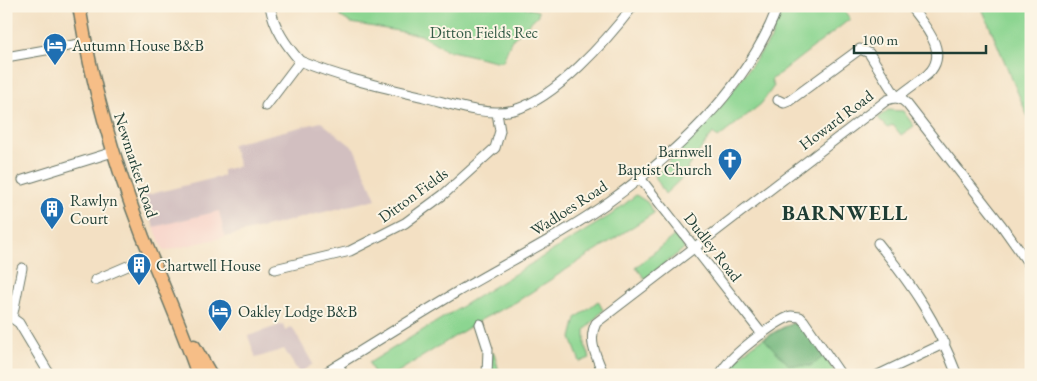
<svg xmlns="http://www.w3.org/2000/svg" width="1037" height="381" font-family="'EB Garamond',serif">
<style>
.built{fill:#f7d1c8}
.industrial{fill:#d2bfc0}
.green{fill:#8cd591;stroke:#568962}
.forest{fill:#71b67b;stroke:#487a58}
.lines{fill:none;stroke-linecap:round;stroke-linejoin:round}
.minor-casing{stroke:#697666;stroke-width:11}
.primary-casing{stroke:#697666;stroke-width:15}
.minor{stroke:#fff;stroke-width:9}
.primary{stroke:#f6be87;stroke-width:12}
.labels{text-anchor:middle;dominant-baseline:central;stroke-width:4;stroke-linejoin:round;paint-order:stroke}
.park-label{font-size:16px;fill:#355b47;stroke:#fcf5e5}
.poi-label{font-size:16px;fill:#1f3d34;stroke:#fcf5e5;text-anchor:start}
.street-label{font-size:16px;fill:#1f3d34;stroke:#fcf5e5}
.district-label{font-size:21px;font-weight:bold;letter-spacing:1px;fill:#1f3d34;stroke:#fcf5e5}
</style>
<rect width="100%" height="100%" fill="#fcf5e5"/>
<filter id="ink" filterUnits="userSpaceOnUse"><feTurbulence type="fractalNoise" baseFrequency=".02" numOctaves="2"/><feDisplacementMap in="SourceGraphic" scale="10" xChannelSelector="R" yChannelSelector="G"/><feConvolveMatrix kernelMatrix="1 2 1 2 8 2 1 2 1" color-interpolation-filters="sRGB"/></filter>
<filter id="wash" filterUnits="userSpaceOnUse"><feTurbulence type="fractalNoise" baseFrequency=".0096" numOctaves="4" result="noise"/><feDisplacementMap in="SourceGraphic" scale="20" xChannelSelector="R" yChannelSelector="G"/><feGaussianBlur stdDeviation="1.12" result="paint"/><feColorMatrix in="noise" values="0 0 0 0 0 0 0 0 0 0 0 0 0 0 0 0 0 1.4 0 .05"/><feComposite in="paint" operator="in"/></filter>
<g filter="url(#wash)">
<rect width="100%" height="100%" fill="#f3e0c3"/>
<path class="built" d="M219,211L225,237L164,251L154,227Z"/>
<g class="industrial">
<path d="M321,122L354,148L376,199L225,237L219,211L154,227L143,196L223,176V170L239,166L232,144Z"/>
<path d="M283,324L285,331L292,327L313,364L299,373L284,349L256,358L248,336Z"/>
</g>
<g class="green">
<path d="M339,6H519L538,11V15L511,41L503,61H496L447,50L421,35L351,23L341,17Z"/>
<path d="M781,6H841L850,19L771,80L774,86L761,104L718,138L713,133L687,168L689,171L665,194L655,176L716,113L771,39Z"/>
<path d="M981,6H1031V124Z"/>
<path d="M888,110L903,111L914,126L901,135L893,125L888,128L878,118Z"/>
<path d="M636,195L647,202L654,213L516,302L484,318L393,375H375L369,363L611,215Z"/>
<path d="M675,235L685,248L645,279L636,267Z"/>
<path d="M598,301L603,310L585,330V345L590,358L580,362L571,338L576,318Z"/>
<path d="M792,323L804,327L837,375H724C738,352 768,334 792,323Z"/>
<path d="M492,353H494L500,375H490Z"/>
</g>
<path class="forest" d="M792,323L804,327L826,355L810,366L789,365L764,339Z"/>
</g>
<g filter="url(#ink)">
<g class="lines">
<defs>
<g id="minor">
<path d="M270,6C274,28 286,45 300,61"/>
<path d="M6,57L85,43"/>
<path d="M778,100L784,103L789,101L860,49L869,53L897,98C907,89 919,82 928,74C951,52 923,24 910,6"/>
<path d="M266,106L300,61C341,78 382,87 424,97C452,104 485,117 514,110C556,98 607,40 633,6"/>
<path d="M640,178L762,334"/>
<path d="M23,180L113,152"/>
<path d="M878,243C914,288 936,320 957,375"/>
<path d="M275,269L350,251L405,223L443,195L495,148L500,131L497,113"/>
<path d="M95,280L151,256"/>
<path d="M12,318L19,323L50,375"/>
<path d="M12,318L22,268"/>
<path d="M480,324L488,349L487,375"/>
<path d="M338,365L344,375"/>
<path d="M322,375C367,347 412,319 457,292C508,262 562,235 610,201C678,152 748,86 778,6"/>
<path d="M604,375C597,358 587,341 596,323L887,100C896,97 900,97 907,104L1002,226L1031,267"/>
<path d="M721,375C723,360 775,322 791,316L800,317L804,321L841,375"/>
<path d="M878,375L945,343"/>
</g>
<g id="primary">
<path d="M79,6C92,86 114,162 143,237C162,283 182,328 198,375"/>
<path d="M194,346L211,375"/>
</g>
</defs>
<use href="#minor" class="minor-casing"/>
<use href="#primary" class="primary-casing"/>
<use href="#minor" class="minor"/>
<use href="#primary" class="primary"/>
</g>
</g>
<defs>
<symbol id="hotel-pin" viewBox="-11 -11 22 30"><path d="M0 17L-7.5 6A9.5 9.5 0 1 1 7.5 6Z" fill="#1f6fb2" stroke="#fcf5e5"/><path d="M-6-4.5h1.5V1H6V5H4.5V3h-9V5H-6ZM-4 0a1.8 1.8 0 1 1 3.6 0ZM.5 0V-2.5h3Q6-2.5 6 0Z" fill="#fff"/></symbol>
<symbol id="church-pin" viewBox="-11 -11 22 30"><path d="M0 17L-7.5 6A9.5 9.5 0 1 1 7.5 6Z" fill="#1f6fb2" stroke="#fcf5e5"/><path d="M-1.2-6h2.4v3.5h3.3v2.4h-3.3V6h-2.4V-.1h-3.3v-2.4h3.3Z" fill="#fff"/></symbol>
<symbol id="building-pin" viewBox="-11 -11 22 30"><path d="M0 17L-7.5 6A9.5 9.5 0 1 1 7.5 6Z" fill="#1f6fb2" stroke="#fcf5e5"/><path d="M-4-6H4V6H1V3H-1V6H-4ZM-2.5-4.3h1.7v1.8h-1.7ZM.8-4.3h1.7v1.8H.8ZM-2.5-1h1.7V.8h-1.7ZM.8-1h1.7V.8H.8Z" fill="#fff"/></symbol>
</defs>
<g fill-rule="evenodd">
<use href="#hotel-pin" x="41" y="31" width="28" height="38"/>
<use href="#church-pin" x="716" y="146" width="28" height="38"/>
<use href="#building-pin" x="38" y="195" width="28" height="38"/>
<use href="#building-pin" x="125" y="251" width="28" height="38"/>
<use href="#hotel-pin" x="206" y="297" width="28" height="38"/>
</g>
<g class="labels">
<g class="park-label">
<text x="484" y="32">Ditton Fields Rec</text>
</g>
<g class="poi-label">
<text x="72" y="45">Autumn House B&amp;B</text>
<text x="712" y="151" text-anchor="end">Barnwell<tspan x="712" dy="18">Baptist Church</tspan></text>
<text x="70" y="200">Rawlyn<tspan x="70" dy="18">Court</tspan></text>
<text x="156" y="265">Chartwell House</text>
<text x="238" y="311">Oakley Lodge B&amp;B</text>
</g>
<g class="street-label">
<text transform="translate(836 120) rotate(-37)">Howard Road</text>
<text transform="translate(136 165) rotate(72)">Newmarket Road</text>
<text transform="translate(413 195) rotate(-36)">Ditton Fields</text>
<text transform="translate(569 208) rotate(-33)">Wadloes Road</text>
<text transform="translate(713 247) rotate(52)">Dudley Road</text>
</g>
<g class="district-label">
<text x="845" y="212">BARNWELL</text>
</g>
</g>
<rect width="1037" height="381" fill="none" stroke="#fcf5e5" stroke-width="25"/>
<path d="M854 45v8h132v-8" fill="none" stroke="#1f3d34" stroke-width="2.5"/>
<text x="862" y="45" font-size="15" fill="#1f3d34" stroke="#fcf5e5" stroke-width="4" paint-order="stroke">100 m</text>
</svg>
